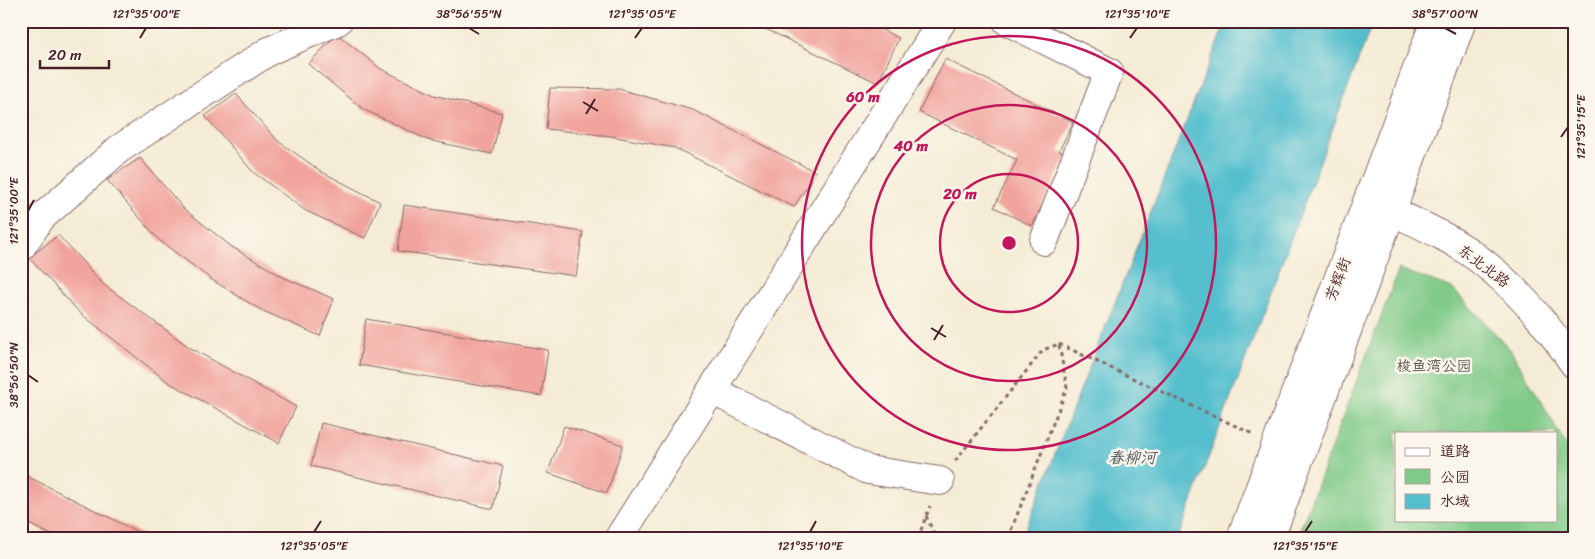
<svg xmlns="http://www.w3.org/2000/svg" width="1595" height="559" font-family="Sriracha,'LXGW WenKai TC',sans-serif">
<style>
.green{fill:#80ca88;stroke:#65745a;fill-rule:evenodd}
.water{fill:#54bfce;stroke:#4f6f7c}
.building{fill:#f1a49d}
.lines{fill:none;stroke-linecap:round;stroke-linejoin:round}
.minor-casing{stroke:#866766;stroke-width:30}
.path{stroke:#866766;stroke-width:3;stroke-dasharray:4 4;stroke-linecap:butt}
.minor{stroke:#fff;stroke-width:28}
.ticks{fill:none;stroke:#4a1f2b;stroke-width:2}
.ring{fill:none;stroke:#c2185b;stroke-width:2.5}
.labels{text-anchor:middle;dominant-baseline:central;stroke-width:5;stroke-linejoin:round;paint-order:stroke}
.street-label{font-size:15px;fill:#4a1f2b;stroke:#fbf7ec}
.park-label{font-size:15px;fill:#5a5247;stroke:#fbf7ec}
.water-label{font-size:16px;font-style:italic;fill:#4e5764;stroke:#fbf7ec}
.centre{fill:#c2185b;stroke:#fbf7ec;stroke-width:2.5}
.ring-label{font-size:15px;text-anchor:middle;font-weight:bold;fill:#c2185b;stroke:#fbf7ec;stroke-width:5;stroke-linejoin:round;paint-order:stroke}
.neatline{fill:none;stroke:#4a1f2b;stroke-width:2}
.ticks-label{font-size:12px;text-anchor:middle;fill:#4a1f2b}
</style>
<rect width="100%" height="100%" fill="#fbf7ec"/>
<filter id="ink" filterUnits="userSpaceOnUse"><feTurbulence type="fractalNoise" baseFrequency=".02" numOctaves="2"/><feDisplacementMap in="SourceGraphic" scale="10" xChannelSelector="R" yChannelSelector="G"/><feConvolveMatrix kernelMatrix="1 2 1 2 8 2 1 2 1" color-interpolation-filters="sRGB"/></filter>
<filter id="wash" filterUnits="userSpaceOnUse"><feTurbulence type="fractalNoise" baseFrequency=".0096" numOctaves="4" result="noise"/><feDisplacementMap in="SourceGraphic" scale="20" xChannelSelector="R" yChannelSelector="G"/><feGaussianBlur stdDeviation="1.12" result="paint"/><feColorMatrix in="noise" values="0 0 0 0 0 0 0 0 0 0 0 0 0 0 0 0 0 1.4 0 .05"/><feComposite in="paint" operator="in"/></filter>
<g filter="url(#wash)">
<rect width="100%" height="100%" fill="#f5ecd5"/>
<path class="green" d="M1399,269L1452,288L1510,349L1574,458V538H1297ZM1396,433H1556V520H1396Z"/>
<path class="water" d="M1226,21H1373L1178,538H1022Z"/>
<g id="blocks">
<g class="building">
<path d="M749,21H864L899,38L878,83Z"/>
<path d="M337,34L381,69L434,95L502,113L492,154L428,140L363,109L308,64Z"/>
<path d="M945,59L1073,122L1059,151L1067,155L1032,226L994,207L1017,160L919,112Z"/>
<path d="M550,88L619,89L693,110L816,172L794,207L675,148L611,136L546,129Z"/>
<path d="M236,94L278,141L322,172L380,202L365,238L306,211L253,172L205,116Z"/>
<path d="M140,158L184,209L232,247L283,277L334,299L320,336L261,310L212,280L159,240L107,180Z"/>
<path d="M404,205L583,232L576,276L398,251Z"/>
<path d="M58,235L103,284L189,347L296,407L279,443L168,382L80,313L29,258Z"/>
<path d="M366,319L548,350L541,396L359,365Z"/>
<path d="M321,423L503,466L493,509L311,466Z"/>
<path d="M564,426L623,445L607,493L548,473Z"/>
<path d="M21,473L150,538H57L21,520Z"/>
</g>
</g>
</g>
<g filter="url(#ink)">
<use href="#blocks" fill-opacity="0" stroke="#866766" stroke-width="1"/>
<g class="lines">
<defs>
<g id="minor">
<path d="M1007,21L1109,72L1044,241"/>
<path d="M1374,204C1395,213 1417,222 1437,233C1495,262 1538,311 1574,364"/>
<path d="M21,247L41,218L119,149L269,51L338,21"/>
<path d="M712,390L868,470L940,481"/>
<path d="M619,538L942,21"/>
<path d="M1241,538L1435,21"/>
<path d="M1270,538L1462,21"/>
</g>
</defs>
<use href="#minor" class="minor-casing"/>
<g class="path">
<path d="M1059,344L1253,434"/>
<path d="M955,461L1043,350L1059,344L1067,388L1008,538"/>
<path d="M926,516L936,538"/>
<path d="M918,538L930,506"/>
</g>
<use href="#minor" class="minor"/>
</g>
</g>
<path class="ticks" d="M469,28L479,34M1445,28L1456,34M140,38L146,28M635,38L642,28M1130,38L1137,28M583,102L598,111M586,114L595,99M1561,137L1568,127M28,211L34,200M931,328L946,337M934,340L943,325M28,375L38,382M314,532L321,521M810,532L816,521M1305,532L1312,521"/>
<g class="ring">
<circle cx="1009" cy="243" r="69"/>
<circle cx="1009" cy="243" r="138"/>
<circle cx="1009" cy="243" r="207"/>
</g>
<g class="labels">
<g class="street-label">
<text transform="translate(1484 266) rotate(37)">东北北路</text>
<text transform="translate(1338 279) rotate(-69)">芳辉街</text>
</g>
<g class="park-label">
<text x="1434" y="366">梭鱼湾公园</text>
</g>
<g class="water-label">
<text x="1132" y="457">春柳河</text>
</g>
</g>
<circle cx="1009" cy="243" r="8" class="centre"/>
<g class="ring-label">
<text x="863" y="102">60 m</text>
<text x="911" y="151">40 m</text>
<text x="960" y="199">20 m</text>
</g>
<rect width="1595" height="559" fill="none" stroke="#fbf7ec" stroke-width="55"/>
<rect x="1395" y="432" width="162" height="90" fill="#fbf7ec" stroke="#b4a19f"/>
<rect x="1405" y="448" width="25" height="8" fill="#ffffff" stroke="#b4a19f"/>
<text x="1440" y="456" font-size="15" fill="#4a1f2b">道路</text>
<rect x="1405" y="469" width="25" height="15" fill="#80ca88" stroke="#b4a19f"/>
<text x="1440" y="482" font-size="15" fill="#4a1f2b">公园</text>
<rect x="1405" y="494" width="25" height="15" fill="#54bfce" stroke="#b4a19f"/>
<text x="1440" y="506" font-size="15" fill="#4a1f2b">水域</text>
<path d="M40 60v8h69v-8" fill="none" stroke="#4a1f2b" stroke-width="2.5"/>
<text x="48" y="60" font-size="15" fill="#4a1f2b" stroke="#fbf7ec" stroke-width="4" paint-order="stroke">20 m</text>
<rect x="28" y="28" width="1540" height="504" class="neatline"/>
<g class="ticks-label">
<text x="146" y="18">121°35'00"E</text>
<text x="469" y="18">38°56'55"N</text>
<text x="642" y="18">121°35'05"E</text>
<text x="1137" y="18">121°35'10"E</text>
<text x="1445" y="18">38°57'00"N</text>
<text transform="translate(1581 127) rotate(-90)" y="4">121°35'15"E</text>
<text transform="translate(14 211) rotate(-90)" y="4">121°35'00"E</text>
<text transform="translate(14 375) rotate(-90)" y="4">38°56'50"N</text>
<text x="314" y="550">121°35'05"E</text>
<text x="810" y="550">121°35'10"E</text>
<text x="1305" y="550">121°35'15"E</text>
</g>
</svg>
